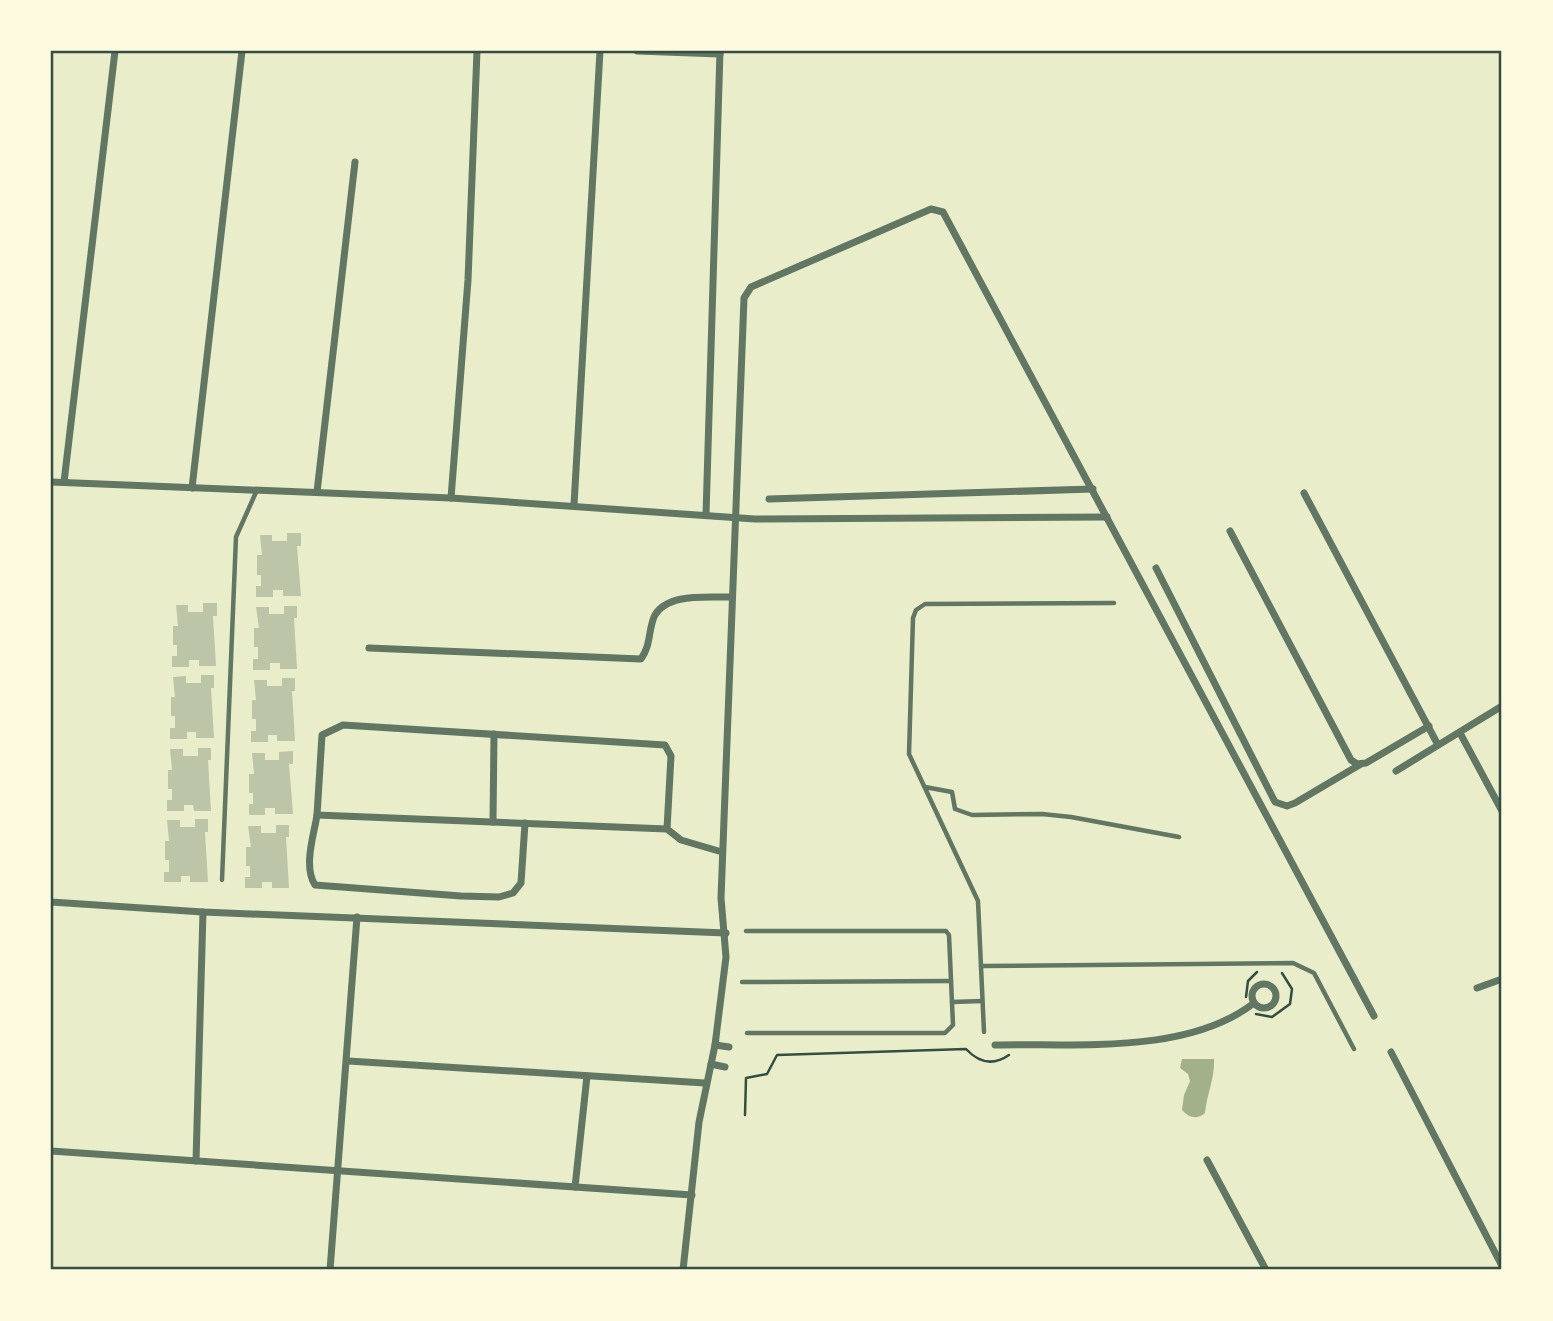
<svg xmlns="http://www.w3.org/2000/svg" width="1553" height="1321" font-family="Signika,sans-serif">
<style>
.water{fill:#a3b18a}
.building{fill:#bcc5a7}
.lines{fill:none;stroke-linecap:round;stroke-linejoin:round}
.path{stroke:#344e41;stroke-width:2.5}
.service{stroke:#617663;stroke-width:4.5}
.minor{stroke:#617663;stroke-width:7}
.neatline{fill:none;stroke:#344e41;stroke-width:2.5}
</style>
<rect width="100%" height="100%" fill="#e9edc9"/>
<path class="water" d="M1182,1059H1214C1215,1078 1207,1093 1205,1113C1197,1120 1189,1118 1182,1110L1184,1095L1190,1081L1188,1074L1180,1068Z"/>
<g class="building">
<path d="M287,533H301V546H297L301,596H283V590H273V597H256V586H261V575H257V555H262L260,535H272V541H287Z"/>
<path d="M203,603H217V616H213L216,666H199V660H189V667H172V656H177V645H173V626H178L176,605H188V612H203Z"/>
<path d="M284,606H297V618H294L297,669H280V663H270V670H253V659H258V647H254V628H259L256,607H269V614H284Z"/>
<path d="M201,675H214V688H211L214,738H196V732H187V739H170V728H175V716H171V697H175L173,677L186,676V683H201Z"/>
<path d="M282,678H295V691H292L295,741H277V735H268V742H251V731H256V719H252V700H256L254,680H267V686H282Z"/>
<path d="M198,748H211V760H208L211,811H194L193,805H184V811H167V800H172V789H168V770H172L170,749H183V756H198Z"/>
<path d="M293,751V764H289L293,814H275V808H265V815H249V804H253V793H249V774H254L252,753H265V760H279V752Z"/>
<path d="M195,819H208V832H205L208,882H190V876H181V882H164V872H169V860H165V841H169L167,820H180V827H195Z"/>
<path d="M276,825H289V837H286L289,888H272V882H262V888H245V877H250V866H246V847H251L248,826H261V833H276Z"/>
</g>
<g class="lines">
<g class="path">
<path d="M1246,997L1248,981L1257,972"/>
<path d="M1256,1014L1272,1017L1290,1004L1292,989L1282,973"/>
<path d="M745,1115L746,1078L767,1074L777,1055L966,1049C979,1063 993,1066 1009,1055"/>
</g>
<g class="service">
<path d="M925,787L952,792L955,809L972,815L1042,814L1071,817L1179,837"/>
<path d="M222,880L236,537L257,490"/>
<path d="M746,931H946L949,935L953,1025L945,1033H747"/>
<path d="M981,966L1293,963L1314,973L1354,1049"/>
<path d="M742,982L951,981"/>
<path d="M952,1002L982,1001"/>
<path d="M984,1032L978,901L909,754L913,618L916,610L925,604L1114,603"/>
</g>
<g class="minor">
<path d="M637,51L720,54"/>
<path d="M51,482L451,498L755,519L1107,517"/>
<path d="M64,482L115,51"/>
<path d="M192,488L242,51"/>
<path d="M317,492L355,162"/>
<path d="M1304,493L1438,745"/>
<path d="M451,498L468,280L477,51"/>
<path d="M769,499L1093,489"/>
<path d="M574,505L600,51"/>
<path d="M706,515L720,51"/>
<path d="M1230,531L1351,760L1357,764L1366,763L1429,726"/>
<path d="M1156,568L1275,802L1287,806L1295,803L1361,764"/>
<path d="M369,648L641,659C651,645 648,632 654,617C666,592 708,598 731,597"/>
<path d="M1460,733L1502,811"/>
<path d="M1396,771L1502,706"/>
<path d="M317,815C314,835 303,866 315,885L461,896L499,897L513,893L521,883L525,823"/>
<path d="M493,822L494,734"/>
<path d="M667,829L671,756L665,745L343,725L322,735L317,815L667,829L681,840L722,852"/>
<path d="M51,902L203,912L726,933"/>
<circle cx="1264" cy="996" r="12"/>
<path d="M1477,988L1502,979"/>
<path d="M715,1045L729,1047"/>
<path d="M995,1045C1076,1043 1187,1055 1254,1003"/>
<path d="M1391,1052L1502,1266"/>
<path d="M348,1061L705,1083"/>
<path d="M711,1064L725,1067"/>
<path d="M51,1151L692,1195"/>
<path d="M1207,1160L1266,1270"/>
<path d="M196,1161L203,912"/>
<path d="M575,1187L587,1076"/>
<path d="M330,1270L357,917"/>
<path d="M683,1270L699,1122L715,1045L726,957L721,898L744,298L751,287L931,209L943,212L1374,1016"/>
</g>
</g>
<rect width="1553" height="1321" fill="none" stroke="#fefae0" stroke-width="105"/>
<rect x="52" y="52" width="1448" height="1216" class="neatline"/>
</svg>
